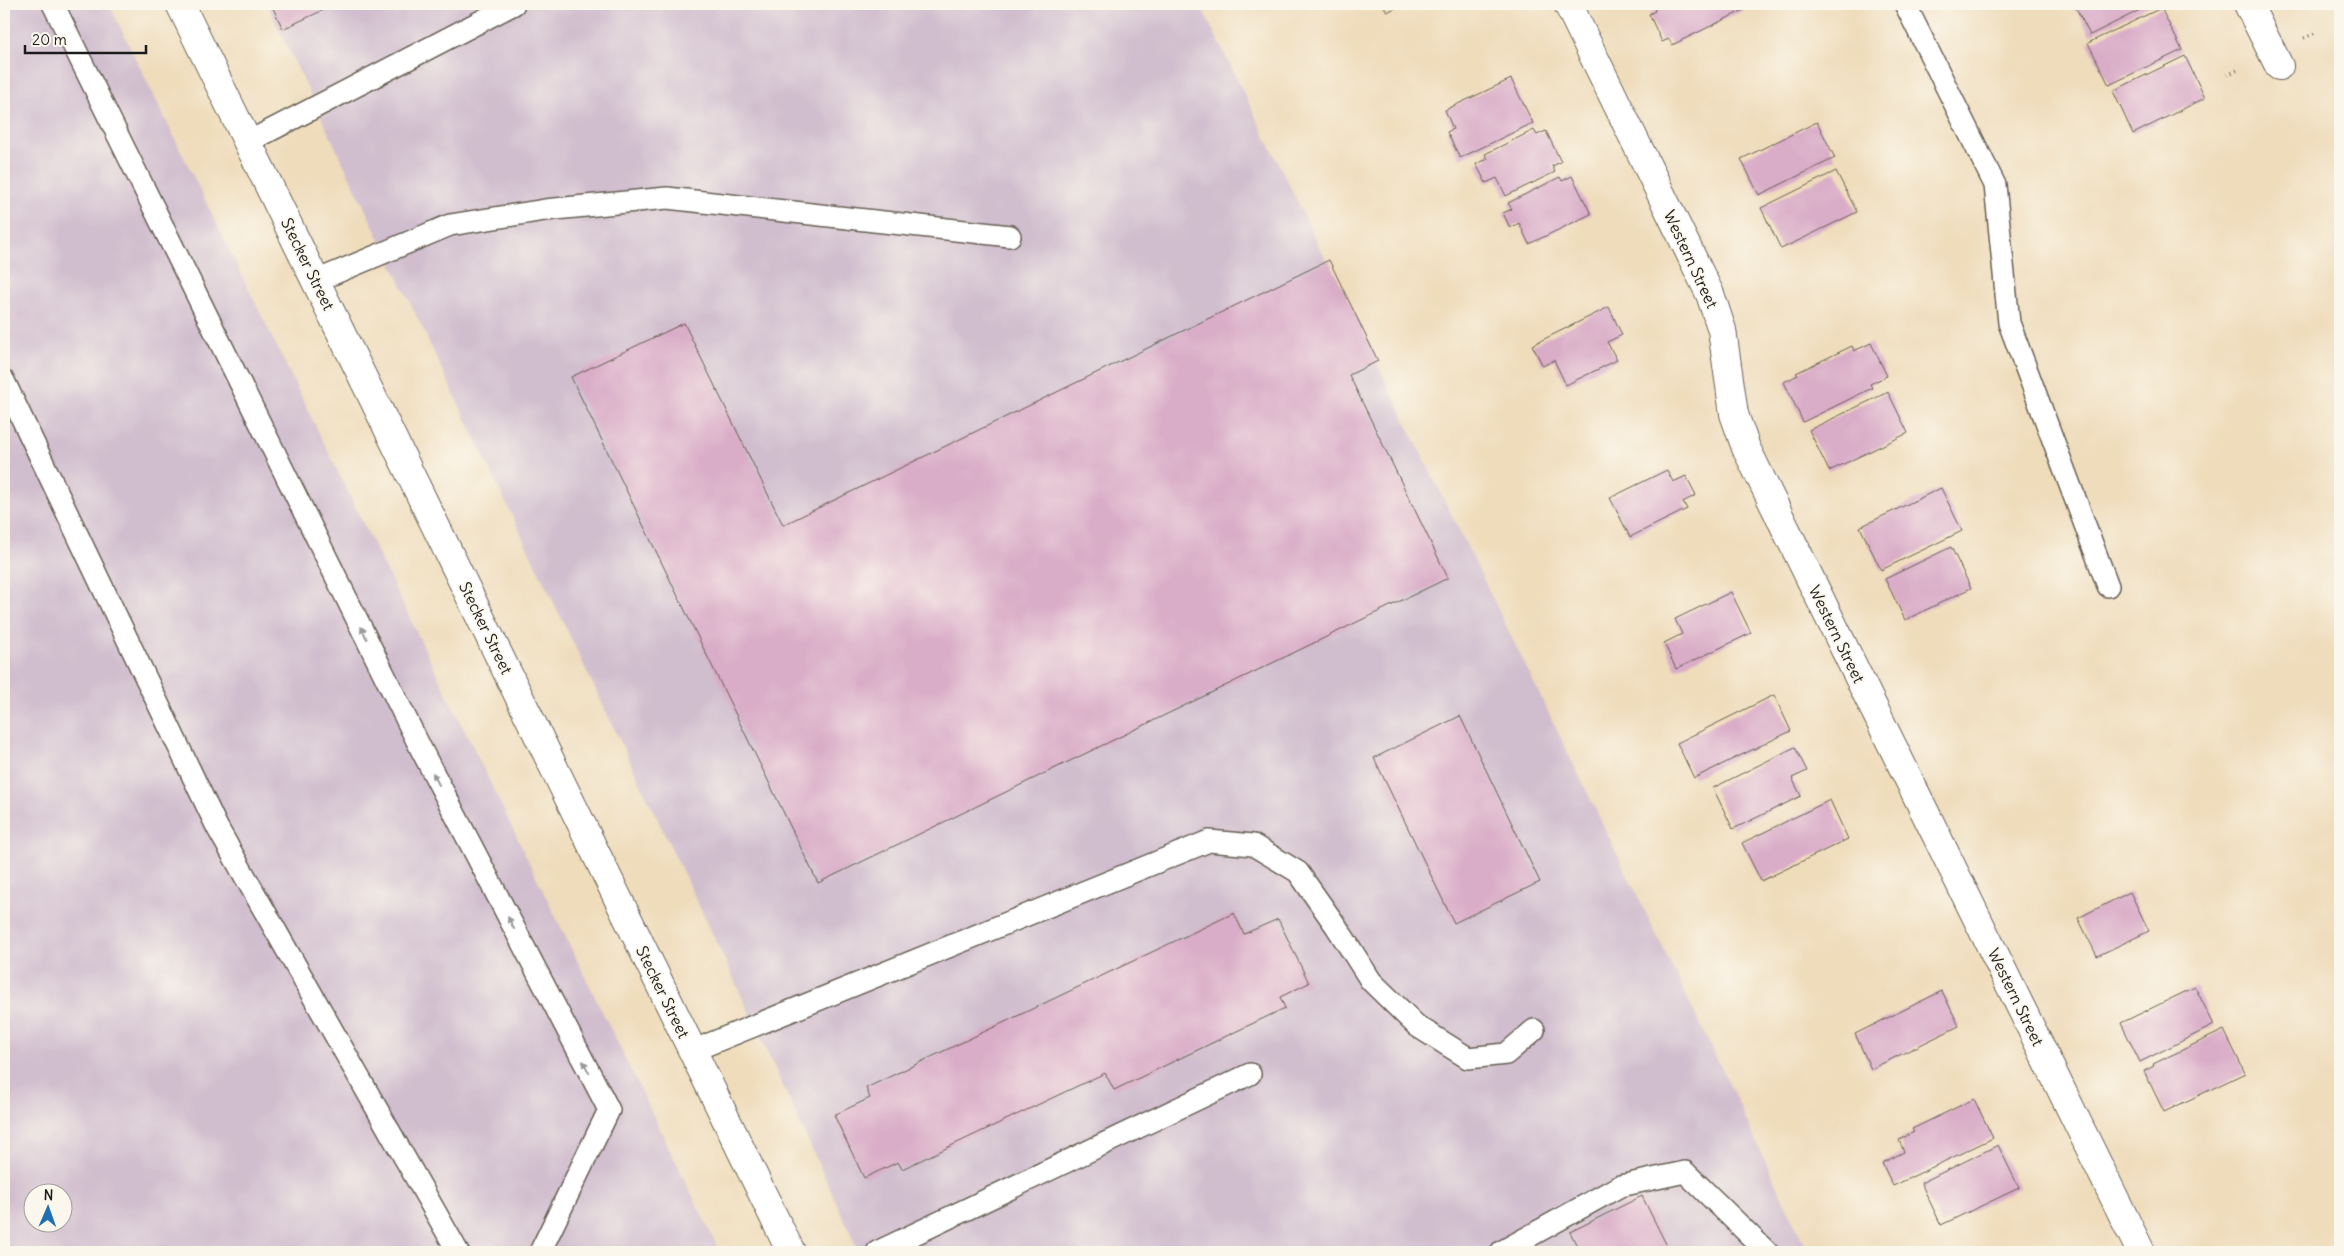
<svg xmlns="http://www.w3.org/2000/svg" width="2344" height="1256" font-family="Delius,sans-serif">
<style>
.industrial{fill:#d0bdce;fill-rule:evenodd}
.building{fill:#d9acc7}
.lines{fill:none;stroke-linecap:round;stroke-linejoin:round}
.lane-casing{stroke:#665f54;stroke-width:24}
.street-casing{stroke:#665f54;stroke-width:30}
.path{stroke:#665f54;stroke-width:3;stroke-dasharray:1 4;stroke-linecap:butt}
.lane{stroke:#fff;stroke-width:21}
.street{stroke:#fff;stroke-width:28}
.oneway{fill:#999}
.labels{text-anchor:middle;dominant-baseline:central;stroke-width:4;stroke-linejoin:round;paint-order:stroke}
.street-label{font-size:16px;fill:#1c1c1c;stroke:#fbf7ec}
</style>
<rect width="100%" height="100%" fill="#fbf7ec"/>
<filter id="ink" filterUnits="userSpaceOnUse"><feTurbulence type="fractalNoise" baseFrequency=".02" numOctaves="2"/><feDisplacementMap in="SourceGraphic" scale="10" xChannelSelector="R" yChannelSelector="G"/><feConvolveMatrix kernelMatrix="1 2 1 2 8 2 1 2 1" color-interpolation-filters="sRGB"/></filter>
<filter id="wash" filterUnits="userSpaceOnUse"><feTurbulence type="fractalNoise" baseFrequency=".0096" numOctaves="4" result="noise"/><feDisplacementMap in="SourceGraphic" scale="20" xChannelSelector="R" yChannelSelector="G"/><feGaussianBlur stdDeviation="1.12" result="paint"/><feColorMatrix in="noise" values="0 0 0 0 0 0 0 0 0 0 0 0 0 0 0 0 0 1.4 0 .05"/><feComposite in="paint" operator="in"/></filter>
<g filter="url(#wash)">
<rect width="100%" height="100%" fill="#efdcbb"/>
<g class="industrial">
<path d="M4,4H109L720,1252H4ZM32,1194H62V1224H32Z"/>
<path d="M267,4H1200L1495,603L1733,1092L1808,1252H859L725,960Z"/>
</g>
<g id="blocks">
<g class="building">
<path d="M271,4H336L283,29Z"/>
<path d="M1383,4H1404L1387,12Z"/>
<path d="M1661,4H1756L1672,45L1669,39L1662,42L1649,14L1655,11L1654,7Z"/>
<path d="M2074,4H2149L2150,5L2090,35Z"/>
<path d="M2161,8L2182,50L2109,85L2088,43Z"/>
<path d="M2185,56L2205,98L2133,134L2113,91Z"/>
<path d="M1511,79L1533,123L1460,158L1447,132L1453,129L1445,110Z"/>
<path d="M1817,122L1835,158L1759,195L1741,159Z"/>
<path d="M1534,130L1537,135L1546,131L1561,162L1552,166L1555,172L1506,196L1497,178L1486,183L1476,164L1488,159L1485,154Z"/>
<path d="M1836,171L1857,212L1781,249L1761,208Z"/>
<path d="M1572,176L1591,214L1529,244L1519,223L1510,228L1503,213L1512,209L1508,203L1560,177L1562,181Z"/>
<path d="M1329,260L1378,361L1349,375L1448,578L818,883L571,377L684,323L783,525Z"/>
<path d="M1609,307L1622,335L1607,342L1617,360L1566,385L1554,360L1543,366L1532,345Z"/>
<path d="M1871,343L1887,376L1870,384L1872,388L1803,422L1784,382L1798,375L1796,373L1852,346L1854,351Z"/>
<path d="M1888,392L1908,433L1829,471L1809,430Z"/>
<path d="M1667,470L1673,482L1686,476L1696,495L1683,502L1687,509L1630,537L1610,498Z"/>
<path d="M1941,488L1962,531L1881,570L1860,527Z"/>
<path d="M1951,547L1971,588L1905,620L1885,579Z"/>
<path d="M1731,592L1751,633L1676,669L1664,643L1682,634L1675,619Z"/>
<path d="M1774,695L1791,731L1694,778L1677,743Z"/>
<path d="M1460,716L1540,882L1454,923L1374,758Z"/>
<path d="M1795,747L1807,771L1792,778L1801,796L1733,829L1713,788Z"/>
<path d="M1830,800L1848,839L1761,881L1742,843Z"/>
<path d="M2130,892L2149,931L2097,956L2078,918Z"/>
<path d="M1234,913L1244,934L1278,919L1309,983L1280,997L1285,1008L1114,1090L1105,1073L902,1169L898,1162L864,1178L834,1115L870,1098L866,1088Z"/>
<path d="M2195,987L2214,1025L2140,1062L2121,1023Z"/>
<path d="M1942,991L1959,1026L1871,1069L1855,1034Z"/>
<path d="M2224,1030L2245,1073L2164,1112L2144,1071L2154,1066L2153,1064Z"/>
<path d="M1974,1099L1993,1138L1893,1186L1882,1163L1904,1152L1899,1140L1914,1132L1912,1129Z"/>
<path d="M1998,1145L2019,1188L1941,1225L1921,1183Z"/>
<path d="M1642,1196L1670,1252H1580L1570,1232Z"/>
</g>
</g>
</g>
<g filter="url(#ink)">
<use href="#blocks" fill-opacity="0" stroke="#665f54" stroke-width="1"/>
<g class="lines">
<defs>
<g id="lane">
<path d="M53,4L422,751L609,1110L540,1252"/>
<path d="M1905,4L1995,185L2009,323L2108,586"/>
<path d="M248,142L514,4"/>
<path d="M316,281L450,225L545,210L667,198L1010,236"/>
<path d="M4,381L217,827L458,1252"/>
<path d="M692,1051L1209,841L1253,845L1298,872L1336,926L1371,981L1417,1026L1468,1058L1506,1054L1534,1030"/>
<path d="M877,1252L1250,1074"/>
<path d="M1501,1252L1620,1186L1685,1172L1767,1252"/>
</g>
<g id="street">
<path d="M180,4L791,1252"/>
<path d="M1568,4L1710,294L1722,330L1734,414L1746,448L2141,1252"/>
<path d="M2248,4L2279,66"/>
</g>
</defs>
<use href="#lane" class="lane-casing"/>
<use href="#street" class="street-casing"/>
<g class="path">
<path d="M2304,38L2316,33"/>
<path d="M2227,75L2240,69"/>
</g>
<use href="#lane" class="lane"/>
<use href="#street" class="street"/>
</g>
<defs><path id="oneway-solid" d="M-6-.8H1V-3.2L6.5 0L1 3.2V.8H-6Z" transform="scale(1.25)"/></defs>
<g class="oneway">
<use href="#oneway-solid" transform="translate(364 633) rotate(-116)"/>
<use href="#oneway-solid" transform="translate(436 779) rotate(-117)"/>
<use href="#oneway-solid" transform="translate(511 923) rotate(-117)"/>
<use href="#oneway-solid" transform="translate(586 1067) rotate(-117)"/>
</g>
</g>
<g class="labels">
<g class="street-label">
<text transform="translate(1691 259) rotate(65)">Western Street</text>
<text transform="translate(308 264) rotate(64)">Stecker Street</text>
<text transform="translate(486 628) rotate(64)">Stecker Street</text>
<text transform="translate(1837 634) rotate(64)">Western Street</text>
<text transform="translate(663 992) rotate(64)">Stecker Street</text>
<text transform="translate(2016 997) rotate(64)">Western Street</text>
</g>
</g>
<rect width="2344" height="1256" fill="none" stroke="#fbf7ec" stroke-width="20"/>
<g transform="translate(48 1208) rotate(2)"><circle r="24" fill="#fbf7ec" stroke="#a29f99"/>
<path d="M0-4L9 19L0 12L-9 19Z" fill="#1f6fb2"/>
<text y="-8" font-size="14" font-weight="bold" text-anchor="middle" fill="#1c1c1c">N</text>
</g>
<path d="M25 45v8h121v-8" fill="none" stroke="#1c1c1c" stroke-width="2.5"/>
<text x="32" y="45" font-size="15" fill="#1c1c1c" stroke="#fbf7ec" stroke-width="4" paint-order="stroke">20 m</text>
</svg>
